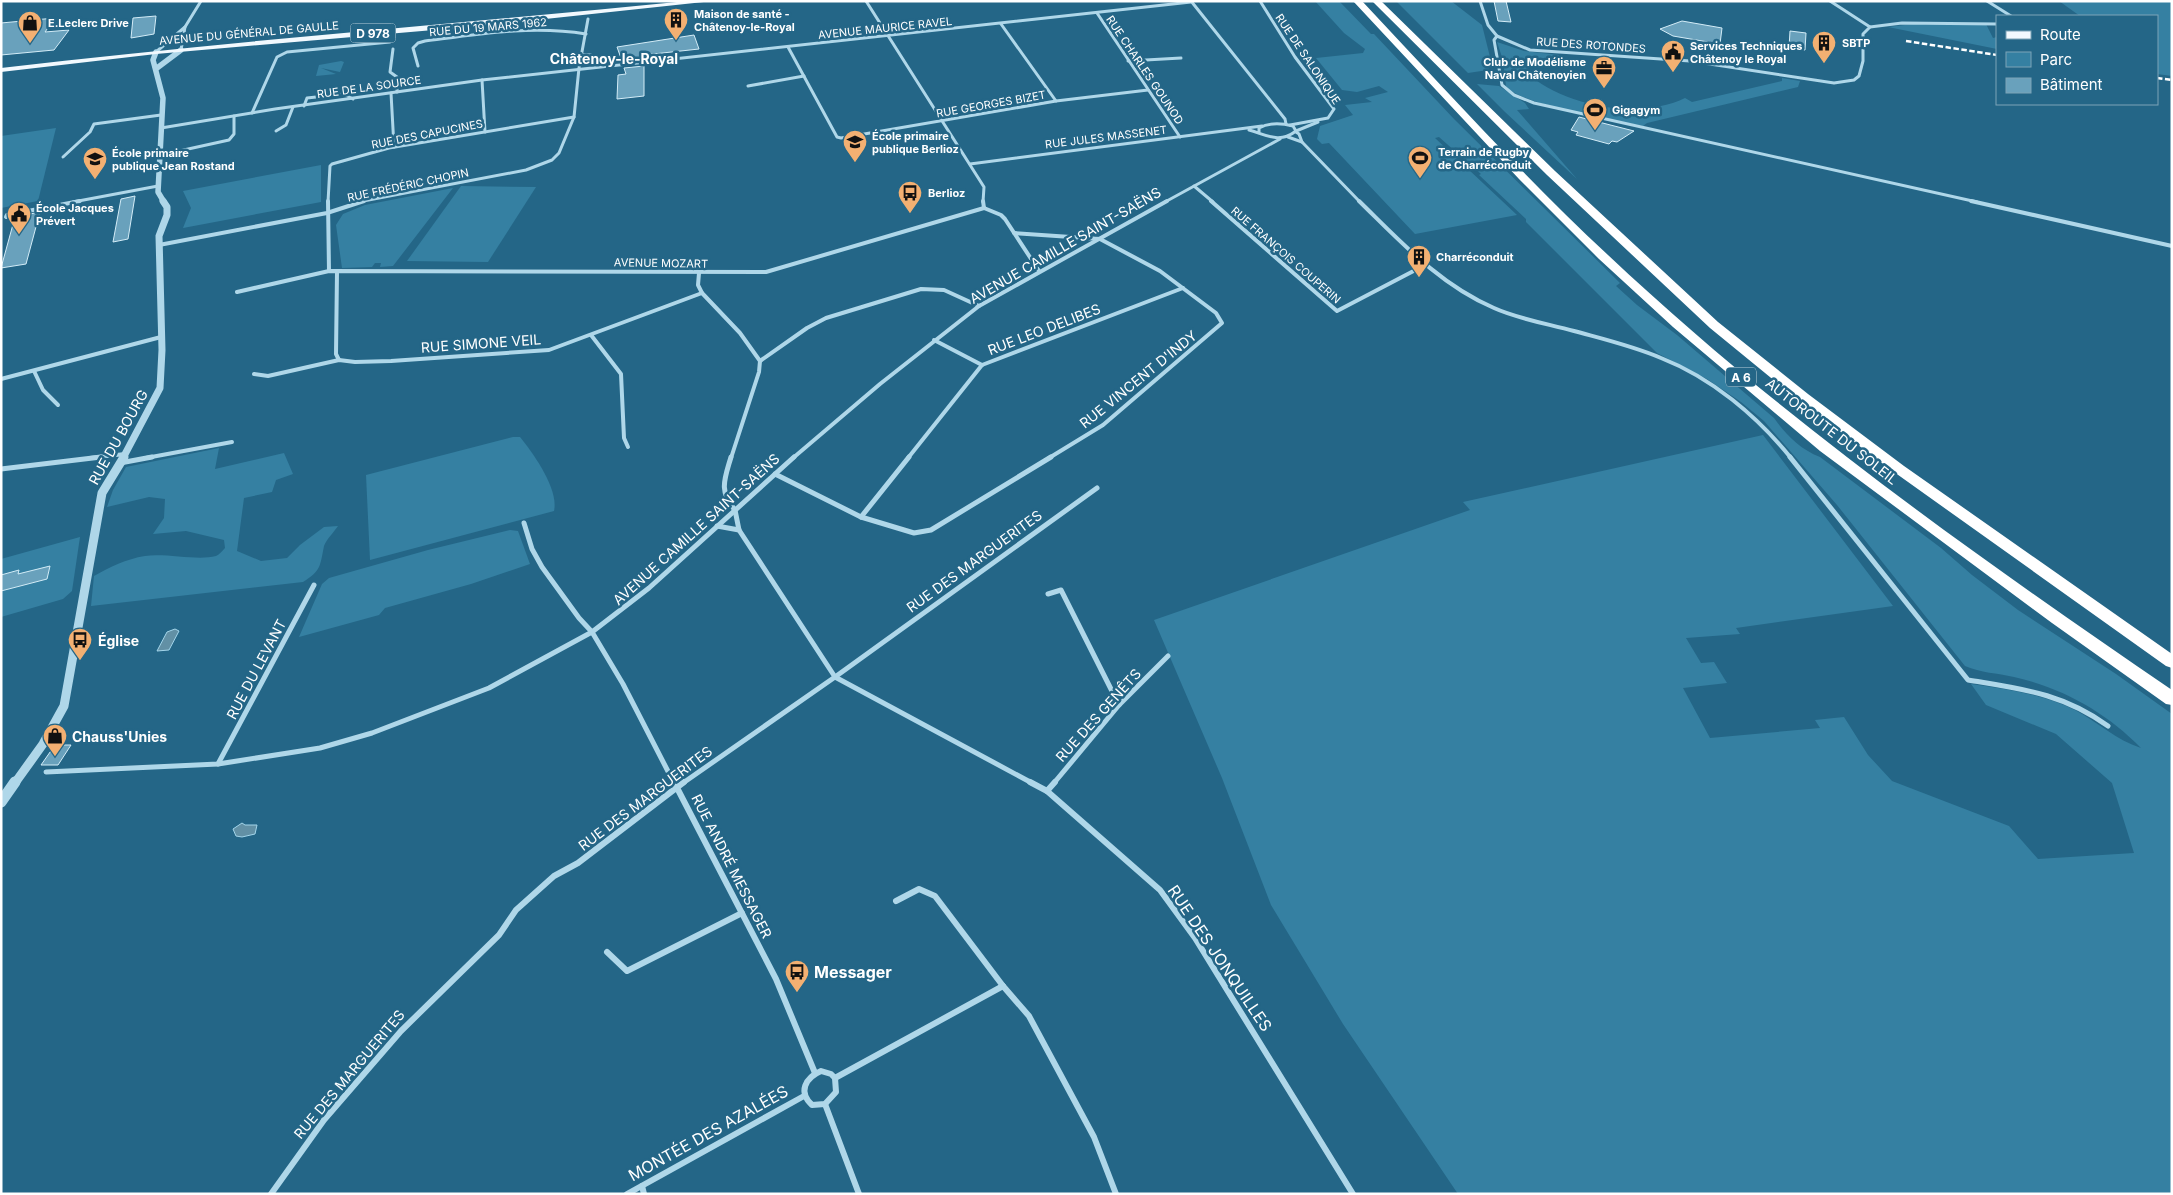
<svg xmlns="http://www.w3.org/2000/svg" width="2173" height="1195" font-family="Inter,sans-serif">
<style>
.green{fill:#3580a2}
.water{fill:#6290a5;stroke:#a3d5ea}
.building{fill:#69a1bc;stroke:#d3ecf7}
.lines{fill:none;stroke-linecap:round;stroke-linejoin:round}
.minor-far3{stroke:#afd7e9;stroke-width:3}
.minor-far2{stroke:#afd7e9;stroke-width:4}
.minor-far1{stroke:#afd7e9;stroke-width:5}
.minor{stroke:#afd7e9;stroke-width:6}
.tertiary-far3{stroke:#afd7e9;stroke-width:5.5}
.tertiary-far2{stroke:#afd7e9;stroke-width:7}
.tertiary-far1{stroke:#afd7e9;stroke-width:9}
.tertiary{stroke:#afd7e9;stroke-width:11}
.primary{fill:#f2f9fe;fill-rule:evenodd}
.motorway{fill:#fff;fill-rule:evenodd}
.rail{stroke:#fff;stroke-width:2.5;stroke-dasharray:5.5 2.5;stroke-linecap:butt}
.labels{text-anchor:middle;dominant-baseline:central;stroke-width:5;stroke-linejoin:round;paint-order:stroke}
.far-poi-label{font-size:11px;font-weight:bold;fill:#fff;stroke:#246687;text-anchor:start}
.far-street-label{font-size:11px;fill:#fff;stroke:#246687}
.shield{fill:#246687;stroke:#bdd1db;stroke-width:1}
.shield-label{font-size:12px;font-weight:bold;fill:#fff}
.far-quarter-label{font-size:14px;font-weight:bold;fill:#fff;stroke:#246687}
.street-label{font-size:14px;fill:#fff;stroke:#246687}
.poi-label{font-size:14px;font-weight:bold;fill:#fff;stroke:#246687;text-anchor:start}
.near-street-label{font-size:16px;fill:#fff;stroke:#246687}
.near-poi-label{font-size:16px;font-weight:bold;fill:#fff;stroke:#246687;text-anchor:start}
</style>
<rect width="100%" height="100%" fill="#246687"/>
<g class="green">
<path d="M1315,1H1339L1371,34H1374L1454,119L1620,283L1616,286L1637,305L1677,335L1774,418C1786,435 1800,449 1820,457L1941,548L1972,575L2018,610L2116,674L2172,714V1194H1458L1343,1024L1271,905L1222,778L1154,620L1470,510L1463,502L1763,435L1893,606L1736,628L1740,634L1686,638L1701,663L1714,662L1727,683L1683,688L1710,738L1820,728L1815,720L1844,717L1868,755L1892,781L2009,826L2038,859L2134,853L2112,783L2056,734L1986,705L1971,684C2006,689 2043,694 2075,710C2098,722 2116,740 2141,748C2107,713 2063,688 2014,677C1997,673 1981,673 1965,666L1837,505L1764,421L1741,402L1707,379L1657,353L1526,222V219L1479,175L1481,174L1439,137L1435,138L1517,215L1415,234L1329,143L1322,144L1317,139L1320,126L1353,115L1345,105L1372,102L1365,98L1388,92L1379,86L1357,92L1342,90L1316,58L1363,53L1365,49L1344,33Z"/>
<path d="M1396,1H1451L1482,25L1491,61L1488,70L1468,73Z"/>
<path d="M2059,1H2172V76L2157,74V16H2080Z"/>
<path d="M1913,24H1986L1993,38L1997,37V49L1888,27Z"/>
<path d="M1497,42L1524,51L1559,55L1561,59L1526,58L1528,68L1526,72C1563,106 1638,121 1685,98L1692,102L1782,81V78L1800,81L1798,87L1647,123L1643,126C1616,120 1520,105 1506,86L1503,60Z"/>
<path d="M341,61L344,62L340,72L321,68L336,74L316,76L319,65Z"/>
<path d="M1477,84L1499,86L1525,103L1529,109L1517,110L1577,179L1505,112Z"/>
<path d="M56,128L38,201L1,208V136Z"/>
<path d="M321,165V202L183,228L191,208L183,191Z"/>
<path d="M461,186L536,187L488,262L407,261Z"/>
<path d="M453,188L393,266L380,267L381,263H375L372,267L342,268L336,225L343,214L365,205Z"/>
<path d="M513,437H520C533,453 559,489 554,511L370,560L366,475Z"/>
<path d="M219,448L215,469L284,453L293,474L276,480L272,492L244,498L237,551L261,561L287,558L300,545L324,527L338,526C334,532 326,540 324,546C320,566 321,571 303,582L91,606L94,576C110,567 126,559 145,556C166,553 198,561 216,556C219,555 222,551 225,548L224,540L186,531L153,534L164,518L165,499L149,497L107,507L113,490L126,467Z"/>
<path d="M510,530L518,531L530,564L471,584L385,608L379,615L299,637L322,584L329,578L428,550Z"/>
<path d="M80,537L72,591L63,599L1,617V559Z"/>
</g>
<g class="water">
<path d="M175,629L179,631L169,650L157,651L167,632Z"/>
<path d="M242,823L245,825H257L255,834L242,837L236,836L233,829Z"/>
</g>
<g class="building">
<path d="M1494,1H1506L1511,22L1498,21Z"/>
<path d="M156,16L154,34L131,38L133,18Z"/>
<path d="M55,18L45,32L69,30L54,50L1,55V23Z"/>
<path d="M1682,21L1722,28L1720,44L1673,36L1660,29Z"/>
<path d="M1790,31L1806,33L1805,50L1789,48Z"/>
<path d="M694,35L699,49L644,55V59L622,61L617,47Z"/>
<path d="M644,66V96L617,99L618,75L626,74L624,68Z"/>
<path d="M1579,117L1634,131L1617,142L1612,141L1609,144L1576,135L1578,132L1571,130Z"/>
<path d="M135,196L128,239L113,242L121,199Z"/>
<path d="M40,212L26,264L1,268L15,217Z"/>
<path d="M50,566L47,579L1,591V575L19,570L18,574Z"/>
<path d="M55,745H71L58,765H41Z"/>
</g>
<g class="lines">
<g class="minor-far3">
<path d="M866,1L984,187L983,202"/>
<path d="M1191,1L1285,119L1286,124"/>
<path d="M1260,1L1295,57L1334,109L1328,118L1290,125"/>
<path d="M1480,1L1488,25L1497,36L1530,50L1690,61L1834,83L1854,80L1859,76L1863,61V34L1870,27L1830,1"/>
<path d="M1987,1L2011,16"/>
<path d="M1097,13L1180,137"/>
<path d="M1001,24L1056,101"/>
<path d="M1870,27L1902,23L1997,24"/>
<path d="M1497,36L1494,40L1502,85L1514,95L1534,103L1977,202"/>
<path d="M788,47L837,137L841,138L1056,101L1148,90"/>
<path d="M393,49L390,72L397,77V92"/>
<path d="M181,50L185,27L201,1"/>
<path d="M156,52L185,27"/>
<path d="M583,55H591"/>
<path d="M1128,61L1181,58"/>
<path d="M418,66L413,48L418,43L425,41C479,34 532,25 586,34"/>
<path d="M482,80L485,132"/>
<path d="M748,86L804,76"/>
<path d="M391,93L394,147"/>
<path d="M304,106L307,98L344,94L353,99"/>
<path d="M252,113L277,57L287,52L390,42"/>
<path d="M161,128L275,109L482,80L1191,2"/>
<path d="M1249,130C1267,135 1279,144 1296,131L1293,126C1281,123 1270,122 1259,128V132"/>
<path d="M276,131L286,125L293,107"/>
<path d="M1296,131L1318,122"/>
<path d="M1296,132L1299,134L1302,142L1360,202"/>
<path d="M1288,137L1302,142"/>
<path d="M161,155L229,140L234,134V116"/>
<path d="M63,157L90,132L94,124L161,115"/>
<path d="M970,164L1262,126"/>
<path d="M1194,186L1213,202"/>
<path d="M73,202L158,186"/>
<path d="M328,202L330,166L332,164L389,148L574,117"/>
<path d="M358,202L526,170L552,160L559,153L574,117L579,68L588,19"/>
<path d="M1165,202L1280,139"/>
</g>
<g class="minor-far2">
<path d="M328,201L329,271"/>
<path d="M983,201L984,208"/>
<path d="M1211,201L1337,311L1425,265"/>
<path d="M1359,201C1401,242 1440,285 1494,308C1518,319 1549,324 1574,331C1603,339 1633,346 1661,358C1712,378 1757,416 1791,458"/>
<path d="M1971,201L2172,246"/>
<path d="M984,208L1001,215L1005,219L1039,271"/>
<path d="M6,217L7,215L80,201"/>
<path d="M1014,233L1100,239L1160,271L1216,313L1222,323L1103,425L1049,458"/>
<path d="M159,245L327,213L364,201"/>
<path d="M337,272L336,354L339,360"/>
<path d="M699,273L698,285L702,293L740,333L760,361L759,372L731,458"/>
<path d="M237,292L329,271L766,272L984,208"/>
<path d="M591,335L621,374L624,438L628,447"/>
<path d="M934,340L982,365"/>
<path d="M760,361L807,328L826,318L921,289L944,290L979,306"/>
<path d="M34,371L43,390L58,405"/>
<path d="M254,374L268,376L339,360L355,362L391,361L549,350L702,293"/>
<path d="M1,379L161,337"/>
<path d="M90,458L125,454"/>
<path d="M146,458L232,442"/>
<path d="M793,458L880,384L979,306L1167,201"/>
<path d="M908,458L982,365L1183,288"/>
</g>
<g class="minor-far1">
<path d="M731,457C725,478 718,491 735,510"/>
<path d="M1790,457L1968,680C2022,689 2062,693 2108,726"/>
<path d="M120,463L152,457"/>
<path d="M1,469L101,457"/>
<path d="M775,474L861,517L914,533L931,530L1051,457"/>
<path d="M735,510L739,530L835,677L1032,783"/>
<path d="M861,517L909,457"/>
<path d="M524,523L532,549L542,567L579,618L592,632L623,684L674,783"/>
<path d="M717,526L739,530"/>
<path d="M1048,594L1061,590L1119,705"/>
<path d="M218,764L314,585"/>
<path d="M46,772L218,764L320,748L372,733L489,688L592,632L649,588L794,457"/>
<path d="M683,783L835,677L1097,488"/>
<path d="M1054,783L1119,705L1168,656"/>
</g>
<g class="minor">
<path d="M674,782L776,979L815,1073"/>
<path d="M1030,782L1047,791L1160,890L1195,938L1353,1194"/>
<path d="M1047,791L1055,782"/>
<path d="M896,901L919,889L935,896L1003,986L1029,1016L1094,1137L1116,1194"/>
<path d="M607,952L627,971L742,913"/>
<path d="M821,1071L831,1074L835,1078L836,1092L825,1104L812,1105C798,1092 805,1078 821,1071Z"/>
<path d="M835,1078L1003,986"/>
<path d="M825,1104L859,1194"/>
<path d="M642,1186L644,1194"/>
<path d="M271,1194L324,1120L401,1031L499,935L516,910L554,876L578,863L684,782"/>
<path d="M627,1194L804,1096"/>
</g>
<g class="tertiary-far3">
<path d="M156,52L153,60L163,98L158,192L164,202"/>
<path d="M157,68L181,50"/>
</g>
<path class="tertiary-far2" d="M123,458L160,388L162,350L159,236L167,215V207L163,201"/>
<path class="tertiary-far1" d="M15,783L43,744L64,706L102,493L124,457"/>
<path class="tertiary" d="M1,802L15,782"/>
<path class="primary" d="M687,1H713L480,26L156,54L1,72V68C229,41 458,24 687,1Z"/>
<g class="motorway">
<path d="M1353,1H1362C1443,87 1522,175 1608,255C1781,418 1976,556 2172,690V705L2166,704L2052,623L1820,451L1673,327L1599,259L1519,179Z"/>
<path d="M1372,1H1381L1555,171L1718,322L1808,394L1904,466L2172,654V668L2166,666L1894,472L1798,400L1710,328L1547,175Z"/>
</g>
<g class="rail">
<path d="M1906,41L1997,55"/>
<path d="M2157,78L2172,80"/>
</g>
</g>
<defs>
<symbol id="building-pin" viewBox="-11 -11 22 30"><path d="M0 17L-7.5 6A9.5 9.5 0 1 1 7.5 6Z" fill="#f3b072" stroke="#246687"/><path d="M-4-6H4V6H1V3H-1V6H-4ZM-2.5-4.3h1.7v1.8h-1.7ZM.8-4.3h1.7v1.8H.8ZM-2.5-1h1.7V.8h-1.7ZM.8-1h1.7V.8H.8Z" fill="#111"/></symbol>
<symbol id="shop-pin" viewBox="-11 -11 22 30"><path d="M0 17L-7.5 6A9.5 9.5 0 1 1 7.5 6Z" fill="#f3b072" stroke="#246687"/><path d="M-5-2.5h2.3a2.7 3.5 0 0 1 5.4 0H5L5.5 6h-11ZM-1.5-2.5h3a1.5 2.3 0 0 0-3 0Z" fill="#111"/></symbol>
<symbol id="civic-pin" viewBox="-11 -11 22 30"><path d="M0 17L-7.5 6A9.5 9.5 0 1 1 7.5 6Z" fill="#f3b072" stroke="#246687"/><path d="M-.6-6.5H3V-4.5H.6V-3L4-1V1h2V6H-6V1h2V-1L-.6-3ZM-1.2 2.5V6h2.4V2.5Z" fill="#111"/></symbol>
<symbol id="office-pin" viewBox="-11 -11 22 30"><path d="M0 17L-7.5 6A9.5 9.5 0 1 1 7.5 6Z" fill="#f3b072" stroke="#246687"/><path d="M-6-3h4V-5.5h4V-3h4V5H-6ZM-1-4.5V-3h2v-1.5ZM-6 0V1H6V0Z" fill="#111"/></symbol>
<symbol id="stadium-pin" viewBox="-11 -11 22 30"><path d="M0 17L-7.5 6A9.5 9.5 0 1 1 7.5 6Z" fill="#f3b072" stroke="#246687"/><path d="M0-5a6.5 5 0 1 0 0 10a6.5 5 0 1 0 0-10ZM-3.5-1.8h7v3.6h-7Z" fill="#111"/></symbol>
<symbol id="school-pin" viewBox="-11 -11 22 30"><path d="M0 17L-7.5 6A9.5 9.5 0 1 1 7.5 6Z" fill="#f3b072" stroke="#246687"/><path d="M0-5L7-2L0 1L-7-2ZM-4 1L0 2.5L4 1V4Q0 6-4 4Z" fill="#111"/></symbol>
<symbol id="bus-pin" viewBox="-11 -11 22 30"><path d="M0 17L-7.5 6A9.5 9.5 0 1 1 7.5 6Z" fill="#f3b072" stroke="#246687"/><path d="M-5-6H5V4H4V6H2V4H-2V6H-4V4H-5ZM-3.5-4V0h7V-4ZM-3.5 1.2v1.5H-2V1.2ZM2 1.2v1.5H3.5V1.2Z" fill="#111"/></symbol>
</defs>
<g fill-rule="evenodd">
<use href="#building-pin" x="662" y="6" width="28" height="38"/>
<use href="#shop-pin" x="16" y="9" width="28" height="38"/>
<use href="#building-pin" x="1810" y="29" width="28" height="38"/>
<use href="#civic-pin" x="1659" y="38" width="28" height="38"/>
<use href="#office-pin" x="1590" y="54" width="28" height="38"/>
<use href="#stadium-pin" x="1581" y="96" width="28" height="38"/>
<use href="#school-pin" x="841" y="128" width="28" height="38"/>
<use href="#stadium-pin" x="1406" y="144" width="28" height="38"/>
<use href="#school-pin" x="81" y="145" width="28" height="38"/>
<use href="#bus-pin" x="896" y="179" width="28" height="38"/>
<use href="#civic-pin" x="5" y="200" width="28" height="38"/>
<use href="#building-pin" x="1405" y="243" width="28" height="38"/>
<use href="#bus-pin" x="66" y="626" width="28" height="38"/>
<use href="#shop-pin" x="41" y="722" width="28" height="38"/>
<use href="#bus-pin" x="783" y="958" width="28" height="38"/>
</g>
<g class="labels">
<g class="far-poi-label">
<text x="694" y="14">Maison de santé -<tspan x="694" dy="13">Châtenoy-le-Royal</tspan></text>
<text x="48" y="23">E.Leclerc Drive</text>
<text x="1842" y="43">SBTP</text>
<text x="1690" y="46">Services Techniques<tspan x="1690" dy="13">Châtenoy le Royal</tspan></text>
<text x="1586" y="62" text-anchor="end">Club de Modélisme<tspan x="1586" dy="13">Naval Châtenoyien</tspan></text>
<text x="1612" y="110">Gigagym</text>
<text x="872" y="136">École primaire<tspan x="872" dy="13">publique Berlioz</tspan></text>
<text x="1438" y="152">Terrain de Rugby<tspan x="1438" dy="13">de Charréconduit</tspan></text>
<text x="112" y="153">École primaire<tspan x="112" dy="13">publique Jean Rostand</tspan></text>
<text x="928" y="193">Berlioz</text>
<text x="36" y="208">École Jacques<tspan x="36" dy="13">Prévert</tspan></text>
<text x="1436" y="257">Charréconduit</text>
</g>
<g class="far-street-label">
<text transform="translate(488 27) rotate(-5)">RUE DU 19 MARS 1962</text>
<text transform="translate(885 28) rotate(-6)">AVENUE MAURICE RAVEL</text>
<text transform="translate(249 33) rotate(-5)">AVENUE DU GÉNÉRAL DE GAULLE</text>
<text transform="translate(1591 45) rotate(4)">RUE DES ROTONDES</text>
<text transform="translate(1308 59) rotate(56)">RUE DE SALONIQUE</text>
<text transform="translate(1145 70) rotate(56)">RUE CHARLES GOUNOD</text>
<text transform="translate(369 87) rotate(-8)">RUE DE LA SOURCE</text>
<text transform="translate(991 104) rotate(-10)">RUE GEORGES BIZET</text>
<text transform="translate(427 134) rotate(-11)">RUE DES CAPUCINES</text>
<text transform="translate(1106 137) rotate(-7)">RUE JULES MASSENET</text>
<text transform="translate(408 185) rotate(-12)">RUE FRÉDÉRIC CHOPIN</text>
<text transform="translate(1286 255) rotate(41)">RUE FRANÇOIS COUPERIN</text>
<text transform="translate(661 263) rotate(1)">AVENUE MOZART</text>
</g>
<g class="shield">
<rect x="350.5" y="23.5" width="45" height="19" rx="4"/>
<rect x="1726" y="367.5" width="30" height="19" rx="4"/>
</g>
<g class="shield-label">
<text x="373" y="33">D 978</text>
<text x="1741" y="377">A 6</text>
</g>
<g class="far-quarter-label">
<text x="614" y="58">Châtenoy-le-Royal</text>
</g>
<g class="street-label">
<text transform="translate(1065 245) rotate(-30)">AVENUE CAMILLE SAINT-SAËNS</text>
<text transform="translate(1044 329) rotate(-21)">RUE LEO DELIBES</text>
<text transform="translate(481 343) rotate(-4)">RUE SIMONE VEIL</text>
<text transform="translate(1138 379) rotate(-39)">RUE VINCENT D'INDY</text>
<text transform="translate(1832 431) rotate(38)">AUTOROUTE DU SOLEIL</text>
<text transform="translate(118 437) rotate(-61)">RUE DU BOURG</text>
<text transform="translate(696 529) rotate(-42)">AVENUE CAMILLE SAINT-SAËNS</text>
<text transform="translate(974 561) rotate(-36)">RUE DES MARGUERITES</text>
<text transform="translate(256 669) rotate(-62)">RUE DU LEVANT</text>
<text transform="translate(1098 715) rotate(-48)">RUE DES GENÊTS</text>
<text transform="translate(645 798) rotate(-37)">RUE DES MARGUERITES</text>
<text transform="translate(732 866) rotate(63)">RUE ANDRÉ MESSAGER</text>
<text transform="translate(349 1074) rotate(-50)">RUE DES MARGUERITES</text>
</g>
<g class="poi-label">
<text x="98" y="640">Église</text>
<text x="72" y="736">Chauss'Unies</text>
</g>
<g class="near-street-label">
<text transform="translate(1220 958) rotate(56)">RUE DES JONQUILLES</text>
<text transform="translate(708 1133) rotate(-29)">MONTÉE DES AZALÉES</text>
</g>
<g class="near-poi-label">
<text x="814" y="972">Messager</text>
</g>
</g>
<rect width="2173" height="1195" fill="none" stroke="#ffffff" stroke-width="5"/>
<rect x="1996" y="15" width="162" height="90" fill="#246687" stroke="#7ca3b7"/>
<rect x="2006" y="31" width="25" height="8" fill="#f2f9fe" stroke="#7ca3b7"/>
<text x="2040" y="40" font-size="15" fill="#ffffff">Route</text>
<rect x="2006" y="52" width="25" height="15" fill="#3580a2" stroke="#7ca3b7"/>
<text x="2040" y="65" font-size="15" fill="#ffffff">Parc</text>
<rect x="2006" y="78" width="25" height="15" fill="#69a1bc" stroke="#7ca3b7"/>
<text x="2040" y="90" font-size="15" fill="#ffffff">Bâtiment</text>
</svg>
